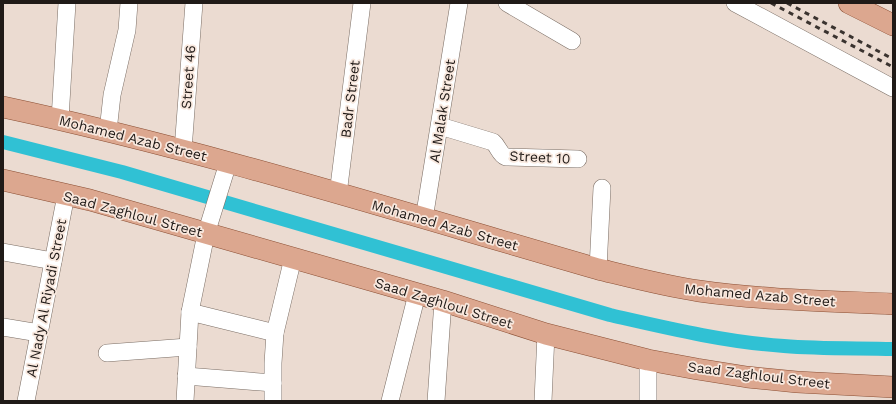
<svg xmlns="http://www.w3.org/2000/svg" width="896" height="404" font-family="'Work Sans',sans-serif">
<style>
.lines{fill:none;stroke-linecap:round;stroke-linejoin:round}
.canal{stroke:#30c1d4;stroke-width:14}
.minor-casing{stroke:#7a6d64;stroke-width:18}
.major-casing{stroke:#8b4f34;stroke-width:22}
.minor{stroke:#fff;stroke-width:17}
.major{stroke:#dca78f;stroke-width:21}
.rail{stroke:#3a332f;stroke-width:3;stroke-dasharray:5 5;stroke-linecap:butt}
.labels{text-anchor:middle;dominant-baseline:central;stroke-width:3.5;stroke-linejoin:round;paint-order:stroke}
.street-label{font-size:14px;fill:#201a17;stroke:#f8e8de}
</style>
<rect width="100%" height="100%" fill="#ebdbd1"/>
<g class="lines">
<path class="canal" d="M3,142L122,172L610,315C667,328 725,342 784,346C820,349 857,348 893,349"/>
<defs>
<g id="minor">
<path d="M507,3L572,41"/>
<path d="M735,3L893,88"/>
<path d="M60,119L67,3"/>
<path d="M440,126L493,142C499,147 499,154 506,157L578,159"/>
<path d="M108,131L112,95L127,30L129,3"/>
<path d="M183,150L194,3"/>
<path d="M338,194L362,3"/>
<path d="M424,219L459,3"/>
<path d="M3,252L53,261"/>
<path d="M598,269L602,188"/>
<path d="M190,312L275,333"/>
<path d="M3,327L39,333"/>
<path d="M107,353L188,347"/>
<path d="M648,360V401"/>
<path d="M186,376L273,383"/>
<path d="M26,401L66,195"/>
<path d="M185,401L190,312L206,234L228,163"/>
<path d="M273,401V363L275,333L293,258"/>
<path d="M390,401L417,294"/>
<path d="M436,401L443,301"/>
<path d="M543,401L546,334"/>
</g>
<g id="major">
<path d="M849,3L893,25"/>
<path d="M3,107C204,150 400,212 598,269C631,277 665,286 699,291C763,300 828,301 893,304"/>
<path d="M3,180L90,200L443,301L546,334L648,360L697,369L747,377L797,382L893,387"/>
</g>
</defs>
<use href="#minor" class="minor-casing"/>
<use href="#major" class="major-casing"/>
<use href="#minor" class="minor"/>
<use href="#major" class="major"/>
<g class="rail">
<path d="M771,3L893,67"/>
<path d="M787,3L893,59"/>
</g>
</g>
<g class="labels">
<g class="street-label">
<text transform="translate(188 77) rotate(-86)">Street 46</text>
<text transform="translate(350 99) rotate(-83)">Badr Street</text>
<text transform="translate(442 111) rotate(-81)">Al Malak Street</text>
<text transform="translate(133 138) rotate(14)">Mohamed Azab Street</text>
<text transform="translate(540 157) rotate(3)">Street 10</text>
<text transform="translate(133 214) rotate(15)">Saad Zaghloul Street</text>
<text transform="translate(445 225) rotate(16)">Mohamed Azab Street</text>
<text transform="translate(760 295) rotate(5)">Mohamed Azab Street</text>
<text transform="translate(46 298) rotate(-79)">Al Nady Al Riyadi Street</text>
<text transform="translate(444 303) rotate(17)">Saad Zaghloul Street</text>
<text transform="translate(759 375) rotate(7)">Saad Zaghloul Street</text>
</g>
</g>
<rect width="896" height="404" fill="none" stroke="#201a17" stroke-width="8"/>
</svg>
